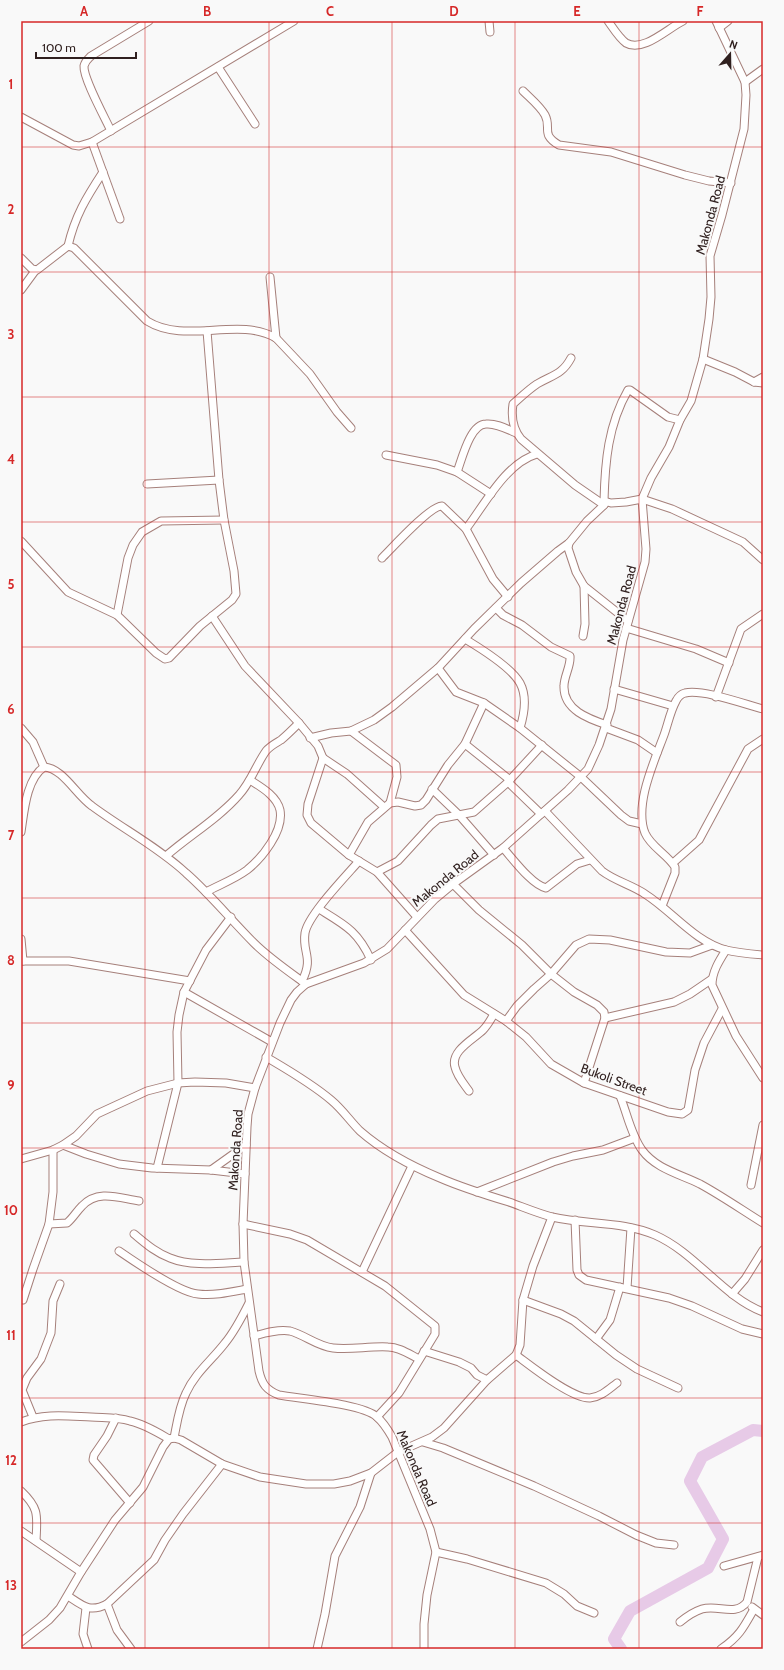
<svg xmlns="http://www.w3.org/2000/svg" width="784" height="1670" font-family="Cabin,sans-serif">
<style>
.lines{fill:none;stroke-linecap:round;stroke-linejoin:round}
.river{stroke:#e7cae7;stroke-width:12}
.minor-casing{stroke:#a6807b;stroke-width:9}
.minor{stroke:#fff;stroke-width:7}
.grid{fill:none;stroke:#d62828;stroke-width:1;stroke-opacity:0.55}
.labels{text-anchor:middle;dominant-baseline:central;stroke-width:4;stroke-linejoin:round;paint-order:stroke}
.street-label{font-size:13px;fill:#30201f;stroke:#f9f9f9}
.neatline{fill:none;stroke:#d62828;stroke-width:1.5}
.grid-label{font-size:13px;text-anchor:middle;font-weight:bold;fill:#d62828}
</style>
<rect width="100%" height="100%" fill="#f9f9f9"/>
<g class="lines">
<path class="river" d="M621,1649L614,1639L630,1611L708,1568L723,1539L690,1481L702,1457L753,1430L763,1431"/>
<defs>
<g id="minor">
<path d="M489,21L490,32"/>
<path d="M608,21C613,28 619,38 626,43C643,53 668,28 683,21"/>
<path d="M719,28L728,21"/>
<path d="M218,67L255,124"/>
<path d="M745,82L763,69"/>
<path d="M523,91C530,98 540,106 545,115C552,128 540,134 559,145L611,152L685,175L709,181L731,183"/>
<path d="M21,117L73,145L79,146L92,142L294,21"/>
<path d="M111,131C105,118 83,78 84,66C85,61 88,59 91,56L149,21"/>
<path d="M92,142L120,219"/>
<path d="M68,246C75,216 86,198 103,172"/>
<path d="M21,258L32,269L37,270L68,246L74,248L147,321C186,345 238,316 276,338L310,374L337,412L351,428"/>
<path d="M270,277L276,338"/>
<path d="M21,290L35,271"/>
<path d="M571,358C562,375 552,375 537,384C528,390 521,397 513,404C511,417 513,429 521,439L575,485L604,505V501L611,503L626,502L642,499L672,509L743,542L763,560"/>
<path d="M703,359L735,372L754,382L763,383"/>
<path d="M754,382L763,377"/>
<path d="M386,455L437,465L457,472L491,494"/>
<path d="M457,472C462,459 470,424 486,424C496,423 507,429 516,433"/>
<path d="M147,484L219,480"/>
<path d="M604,501C605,462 608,425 628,390H630L668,417L680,420"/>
<path d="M466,529C485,504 506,463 537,454"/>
<path d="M21,541L68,592L117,615L156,653L165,659L169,658L200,626L232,600L236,594L234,571L224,520L219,480L207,331"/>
<path d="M569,543L568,548L576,572L584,586L628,621"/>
<path d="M382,558C392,548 431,505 442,506L466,529L493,579L508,597"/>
<path d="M496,608L503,615L522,625L551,647L570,656C571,666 564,676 564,686C563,710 589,719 607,725"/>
<path d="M117,615L128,558L133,545L142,532L161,521L224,520"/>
<path d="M212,616L245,666L299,723L318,746L323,758L308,804L307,815L311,823L349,855L377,872L417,917"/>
<path d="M626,628L696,649L729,663"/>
<path d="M583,636L585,624L584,586"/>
<path d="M465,639C480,648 511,667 520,683C527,696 524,715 520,728"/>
<path d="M438,668L456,692L484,703L520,728L581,777L621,815L629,821L642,824"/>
<path d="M614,689L673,706"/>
<path d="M716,697L741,629L763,614"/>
<path d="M21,728L33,742L44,767"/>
<path d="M606,728L638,740L657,753"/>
<path d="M351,731L396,765L397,777L390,803"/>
<path d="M310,738L331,733L351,731L374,720L392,707L438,668L474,629L521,583L558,551L569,543L587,521L604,505"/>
<path d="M465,744L510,780"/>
<path d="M323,758L347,774L384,807"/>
<path d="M508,782L541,814"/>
<path d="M432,789L459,815L494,855"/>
<path d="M545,811L602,871C615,881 632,885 645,894C672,911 695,942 726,950C738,953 751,954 763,955"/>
<path d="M21,832C24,813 26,779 44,767C63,768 76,795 92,806C123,829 158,847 186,873C210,894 231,920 254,943C269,958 288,971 306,984"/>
<path d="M503,848C513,859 532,885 546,888L577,864L590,860"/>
<path d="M349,855L368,822L390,803L398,802L415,806L421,805L426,800L448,765L465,744L484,703"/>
<path d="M166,856C190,835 218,819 239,795C251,782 256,765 266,751C270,746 276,743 281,740C287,735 293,729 299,723"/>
<path d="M673,863L699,840L748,749L763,739"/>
<path d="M377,872L398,861L431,825L438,819L474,812L508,782L542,745"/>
<path d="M453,884L479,910L522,945L551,974L574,992L597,1005L604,1012L605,1018L584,1083"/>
<path d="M206,892C219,885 235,879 247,870C262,858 284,831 280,810C277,796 261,787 250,780"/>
<path d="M662,906L675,873V867C667,854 651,847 645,833C634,805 654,762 664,735C668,724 670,712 676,701C678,697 681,694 685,693C703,689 744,704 763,709"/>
<path d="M319,909C345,925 358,931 371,960"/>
<path d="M405,930L464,995L506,1021L526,1037L551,1064L584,1083L668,1112L682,1114L688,1110L695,1070L704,1043L722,1009"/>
<path d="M21,939L23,961"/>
<path d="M726,950C719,961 712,972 712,985L736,1036L763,1078"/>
<path d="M21,961H69L190,981"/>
<path d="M302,981C314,957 302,953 305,933C308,915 346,876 359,861"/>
<path d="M184,992L272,1042"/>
<path d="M605,1018L674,1002L690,994L712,979"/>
<path d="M506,1021L517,1006L534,989L551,974L576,945L589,939L610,940L666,952L690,953L712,945"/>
<path d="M266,1057C288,1070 311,1083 331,1100C342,1109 350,1121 360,1131C384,1152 411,1166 440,1178C463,1188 486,1195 509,1202C523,1207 537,1213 552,1217C586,1225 623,1221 655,1235C696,1253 723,1297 763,1312"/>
<path d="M469,1091C464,1084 457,1076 455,1067C450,1051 474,1039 483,1030C488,1025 491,1019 494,1014"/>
<path d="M620,1096C627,1113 631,1135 642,1150C656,1169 680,1174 700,1184C722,1196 742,1210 763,1223"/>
<path d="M63,1145L86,1154L119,1164L152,1168L211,1170L245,1174"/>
<path d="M21,1159L53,1150L63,1145L76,1136L97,1114L147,1091L178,1083L195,1082L226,1083L255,1088"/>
<path d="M157,1168L178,1083L177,1032L179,1015L184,992L206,950L231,917"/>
<path d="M211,1170L246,1145"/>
<path d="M751,1185L763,1125"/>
<path d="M477,1192L553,1162L573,1156L603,1150L635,1138"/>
<path d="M575,1220L577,1270L579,1275L586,1280L669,1298L692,1306L742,1329L763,1334"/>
<path d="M49,1224L67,1223C73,1218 76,1212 82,1206C98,1189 119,1198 139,1201"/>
<path d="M243,1224L290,1234L307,1240L385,1286L435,1326V1334L399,1393L377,1417"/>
<path d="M134,1234C145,1243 156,1253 170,1258C192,1267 220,1263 244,1262"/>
<path d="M119,1251C135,1262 180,1293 198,1294C214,1296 231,1292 247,1289"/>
<path d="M362,1272L412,1166"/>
<path d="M627,1288L631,1228"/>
<path d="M732,1294L745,1279L763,1250"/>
<path d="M23,1300L33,1269L49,1224L53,1192V1150"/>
<path d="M523,1300L561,1314L574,1321L616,1355L637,1369L678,1388"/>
<path d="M254,1336C265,1333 278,1329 290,1331C305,1335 317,1346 333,1348C351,1350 369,1346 388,1347C399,1347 409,1354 419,1359"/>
<path d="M596,1339L610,1320L620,1287"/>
<path d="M424,1351L459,1362L471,1368L477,1375L487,1380"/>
<path d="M516,1355C531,1366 572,1399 590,1398C601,1397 609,1389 617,1383"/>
<path d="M33,1417L22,1390L27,1378L41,1359L51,1333L53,1301L60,1284"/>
<path d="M116,1418L107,1436L94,1455L93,1460L130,1503"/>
<path d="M21,1422C44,1413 67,1416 91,1417C104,1418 117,1417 130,1421C144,1424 157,1432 169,1439"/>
<path d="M174,1438C177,1423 179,1407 186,1393C195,1373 212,1360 225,1343C235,1331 242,1317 249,1303"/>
<path d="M423,1442L443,1448L534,1486L599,1516L636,1535L656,1543L674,1545"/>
<path d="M21,1491C40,1509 37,1516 36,1541"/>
<path d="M21,1531L81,1572"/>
<path d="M436,1552L467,1559L546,1583L564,1594L577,1606L594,1613"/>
<path d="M724,1566L763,1555"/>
<path d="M68,1596C83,1606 90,1613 107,1604L154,1560L165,1540L183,1514L222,1464"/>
<path d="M107,1604L117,1630L131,1649"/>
<path d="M752,1607L763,1615"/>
<path d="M86,1608L83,1634L88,1649"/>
<path d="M680,1622C686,1617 693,1612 702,1609C718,1604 735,1617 747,1602L758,1557"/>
<path d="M21,1642L49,1620L60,1608L81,1572L115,1520L143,1487L163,1447L169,1439L174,1438L181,1440L222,1464L260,1477L306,1484H334L350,1481L371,1473L398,1452L432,1437L444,1428L487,1380L516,1355L520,1345L523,1300L533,1266L552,1217"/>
<path d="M317,1649L325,1614L335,1556L360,1507L371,1473"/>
<path d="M424,1649V1624L427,1595L436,1552L430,1529L392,1437C388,1430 384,1423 377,1417C363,1404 301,1399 279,1395C266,1390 262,1384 259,1371L244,1262L243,1224L247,1127L248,1114L255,1088L280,1023L291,1000L297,992L306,984L364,963L387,949L435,899L453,884L503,848L568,790L588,769L599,745L611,709L623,640L645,562L646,549L642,499L651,478L669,447L680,420L691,401L703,359L709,319L711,297L710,256L722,215L744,129L746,95L745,82L716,21"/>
<path d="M721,1649C739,1637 744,1627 754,1609"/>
</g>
</defs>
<use href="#minor" class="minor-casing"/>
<use href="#minor" class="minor"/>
</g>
<path class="grid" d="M145,21V1649M269,21V1649M392,21V1649M515,21V1649M639,21V1649M21,147H763M21,272H763M21,397H763M21,522H763M21,647H763M21,772H763M21,898H763M21,1023H763M21,1148H763M21,1273H763M21,1398H763M21,1523H763"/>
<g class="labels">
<g class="street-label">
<text transform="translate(710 215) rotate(-75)">Makonda Road</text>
<text transform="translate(621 605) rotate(-75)">Makonda Road</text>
<text transform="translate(445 878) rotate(-39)">Makonda Road</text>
<text transform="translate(614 1079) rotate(20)">Bukoli Street</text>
<text transform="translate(235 1150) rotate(-86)">Makonda Road</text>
<text transform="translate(417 1468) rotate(67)">Makonda Road</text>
</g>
</g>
<rect width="784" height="1670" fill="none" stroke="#f9f9f9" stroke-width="44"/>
<g transform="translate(730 54) rotate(20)" stroke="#f9f9f9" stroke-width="3" paint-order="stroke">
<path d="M0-3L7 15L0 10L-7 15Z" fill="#30201f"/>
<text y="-6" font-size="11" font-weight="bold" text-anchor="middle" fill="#30201f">N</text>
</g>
<path d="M36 52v6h100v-6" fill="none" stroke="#30201f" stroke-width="2"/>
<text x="42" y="52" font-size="12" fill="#30201f" stroke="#f9f9f9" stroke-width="3" paint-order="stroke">100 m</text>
<rect x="22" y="22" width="740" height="1626" class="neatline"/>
<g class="grid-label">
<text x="84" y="16">A</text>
<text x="207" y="16">B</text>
<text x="330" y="16">C</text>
<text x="454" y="16">D</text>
<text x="577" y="16">E</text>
<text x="700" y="16">F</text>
<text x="11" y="89">1</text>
<text x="11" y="214">2</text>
<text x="11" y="339">3</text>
<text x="11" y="464">4</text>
<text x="11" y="589">5</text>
<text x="11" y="714">6</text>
<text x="11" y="840">7</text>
<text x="11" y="965">8</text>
<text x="11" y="1090">9</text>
<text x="11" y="1215">10</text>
<text x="11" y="1340">11</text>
<text x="11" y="1465">12</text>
<text x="11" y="1590">13</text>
</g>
</svg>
